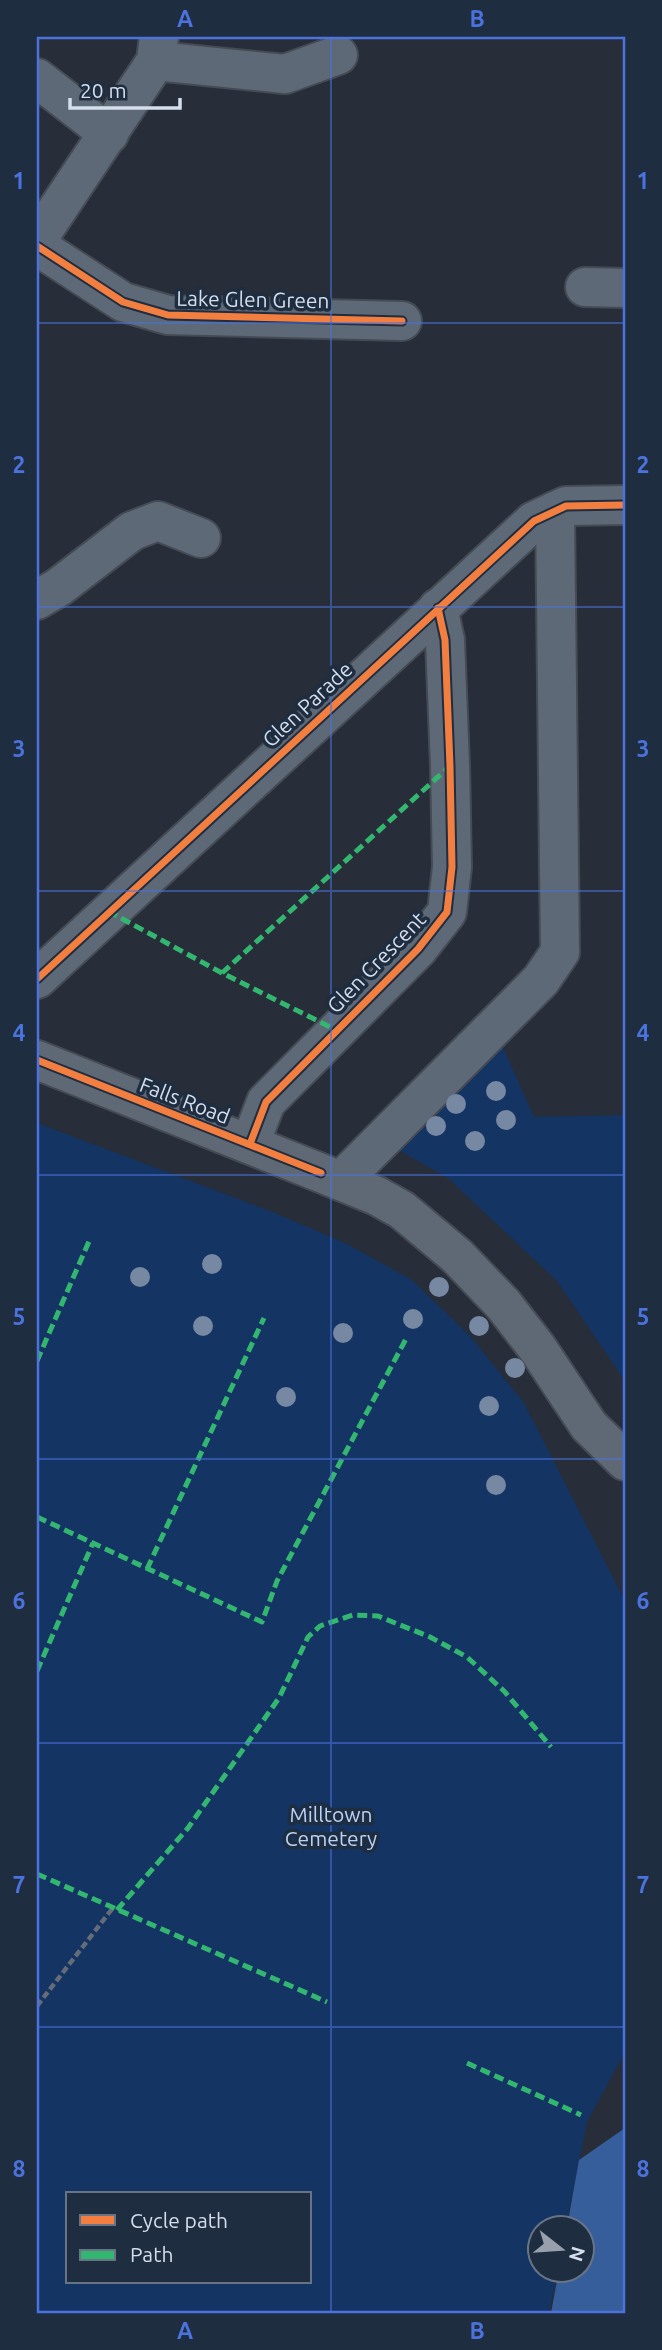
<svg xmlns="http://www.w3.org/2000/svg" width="662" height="2350" font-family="Ubuntu,sans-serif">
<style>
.green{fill:#143463;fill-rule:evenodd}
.forest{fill:#355e9b}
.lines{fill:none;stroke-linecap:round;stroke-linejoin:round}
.minor-casing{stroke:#454b54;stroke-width:42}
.major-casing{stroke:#454b54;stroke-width:42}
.path{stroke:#646c78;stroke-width:4.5;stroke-dasharray:7 3.5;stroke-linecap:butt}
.minor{stroke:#5e6977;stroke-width:38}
.major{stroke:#5f6975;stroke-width:38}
.quiet{stroke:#33b770;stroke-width:5;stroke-dasharray:10 5;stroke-linecap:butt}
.cycleway-casing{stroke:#1f2d41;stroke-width:11}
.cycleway{stroke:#f27e40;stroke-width:7}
.tree{fill:#7788a2}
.grid{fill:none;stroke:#4b72dd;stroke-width:2;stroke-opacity:0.55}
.labels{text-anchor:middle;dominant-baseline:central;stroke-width:7;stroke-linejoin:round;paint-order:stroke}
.street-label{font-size:21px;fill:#d5deec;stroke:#1f2d41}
.park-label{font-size:21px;fill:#b8d2f8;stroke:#1f2d41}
.neatline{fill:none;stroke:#4b72dd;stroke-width:2.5}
.grid-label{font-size:23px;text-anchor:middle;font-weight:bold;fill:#4b72dd}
</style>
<rect width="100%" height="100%" fill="#272e39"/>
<g class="green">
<path d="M498,1036L534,1117L625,1115V1381L557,1281L449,1179L389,1144Z"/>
<path d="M37,1123L275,1213L347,1244L412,1280L471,1337L524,1403L625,1601V2052L587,2122L566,2227L540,2228V2270H558L549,2313H37ZM68,2194H310V2282H68Z"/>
</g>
<path class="forest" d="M625,2128V2313H551L559,2270H582V2228L567,2227L579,2160Z"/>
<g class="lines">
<defs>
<g id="minor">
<path d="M156,61L285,74L338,55"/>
<path d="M37,78L109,134"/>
<path d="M37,240L156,61L159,37"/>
<path d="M37,246L123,302L168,315L402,321"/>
<path d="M585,287L625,288"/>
<path d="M37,600L59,587L132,531L158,521L201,538"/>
<path d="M37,979L534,521L566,506L625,505"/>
<path d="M250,1144L266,1102L418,949L447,912L452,867L450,766L445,640L438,608"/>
<path d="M341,1181L541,980L560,952L555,511"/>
</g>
<path id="major" d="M37,1060L321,1173L377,1196L402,1210L457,1256L503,1304L538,1349L589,1426L625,1461"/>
</defs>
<use href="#minor" class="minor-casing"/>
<use href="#major" class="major-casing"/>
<path class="path" d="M37,2006L112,1909"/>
<use href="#minor" class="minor"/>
<use href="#major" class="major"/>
<g class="quiet">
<path d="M108,911L222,973L336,1030"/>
<path d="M222,973L450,766"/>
<path d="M37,1361L90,1239"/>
<path d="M37,1517L262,1622L277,1581L407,1337"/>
<path d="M147,1569L264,1318"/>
<path d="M37,1671L93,1543"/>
<path d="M37,1874L327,2002"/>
<path d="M117,1910L188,1828L279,1698L308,1637L320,1626L353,1615L378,1616L430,1637L467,1657L504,1691L551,1747"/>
<path d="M467,2063L581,2115"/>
</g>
<defs>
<g id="cycleway">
<path d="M37,246L123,302L168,315L402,321"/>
<path d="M37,979L534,521L566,506L625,505"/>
<path d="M37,1060L321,1173"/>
<path d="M250,1144L266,1102L418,949L447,912L452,867L450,766L445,640L438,608"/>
</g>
</defs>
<use href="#cycleway" class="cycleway-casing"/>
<use href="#cycleway" class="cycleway"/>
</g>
<g class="tree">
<circle cx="496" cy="1091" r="10"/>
<circle cx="456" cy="1104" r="10"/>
<circle cx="506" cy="1120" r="10"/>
<circle cx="436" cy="1126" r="10"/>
<circle cx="475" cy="1141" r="10"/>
<circle cx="212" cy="1264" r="10"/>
<circle cx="140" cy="1277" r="10"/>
<circle cx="439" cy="1287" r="10"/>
<circle cx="413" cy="1319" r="10"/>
<circle cx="203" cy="1326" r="10"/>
<circle cx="479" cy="1326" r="10"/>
<circle cx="343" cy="1333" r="10"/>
<circle cx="515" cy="1368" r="10"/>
<circle cx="286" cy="1397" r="10"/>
<circle cx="489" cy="1406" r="10"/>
<circle cx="496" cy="1485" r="10"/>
</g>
<path class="grid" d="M331,37V2313M37,323H625M37,607H625M37,891H625M37,1175H625M37,1459H625M37,1743H625M37,2027H625"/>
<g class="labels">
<g class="street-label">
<text transform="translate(253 299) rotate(1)">Lake Glen Green</text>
<text transform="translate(307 704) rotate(-43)">Glen Parade</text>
<text transform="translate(376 962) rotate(-46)">Glen Crescent</text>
<text transform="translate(185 1100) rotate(21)">Falls Road</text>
</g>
<g class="park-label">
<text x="331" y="1814">Milltown<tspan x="331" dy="24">Cemetery</tspan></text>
</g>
</g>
<rect width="662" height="2350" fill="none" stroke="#1f2d41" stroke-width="77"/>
<rect x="66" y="2192" width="245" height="91" fill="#1f2d41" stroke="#687485" stroke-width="2"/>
<rect x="80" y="2215" width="35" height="10" fill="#f27e40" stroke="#687485" stroke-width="2"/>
<text x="130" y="2228" font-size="21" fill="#d5deec">Cycle path</text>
<rect x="80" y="2250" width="35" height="10" fill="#33b770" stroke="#687485" stroke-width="2"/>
<text x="130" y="2262" font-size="21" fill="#d5deec">Path</text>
<g transform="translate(561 2249) rotate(107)"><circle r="33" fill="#1f2d41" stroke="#687485" stroke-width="2"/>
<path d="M0-5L12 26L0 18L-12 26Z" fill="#98a0ad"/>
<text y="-10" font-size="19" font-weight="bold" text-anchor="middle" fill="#d5deec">N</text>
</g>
<path d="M70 98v10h110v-10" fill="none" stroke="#d5deec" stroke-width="3.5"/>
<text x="80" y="98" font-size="21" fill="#d5deec" stroke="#1f2d41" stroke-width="5" paint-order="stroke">20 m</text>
<rect x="38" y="38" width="586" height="2274" class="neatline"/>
<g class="grid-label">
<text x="185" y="27">A</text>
<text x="477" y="27">B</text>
<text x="19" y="189">1</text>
<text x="643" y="189">1</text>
<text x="19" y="473">2</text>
<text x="643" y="473">2</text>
<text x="19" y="757">3</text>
<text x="643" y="757">3</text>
<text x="19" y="1041">4</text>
<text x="643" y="1041">4</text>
<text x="19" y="1325">5</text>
<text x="643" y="1325">5</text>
<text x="19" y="1609">6</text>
<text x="643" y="1609">6</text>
<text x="19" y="1893">7</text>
<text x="643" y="1893">7</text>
<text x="19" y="2177">8</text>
<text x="643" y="2177">8</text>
<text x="185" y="2339">A</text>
<text x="477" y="2339">B</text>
</g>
</svg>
